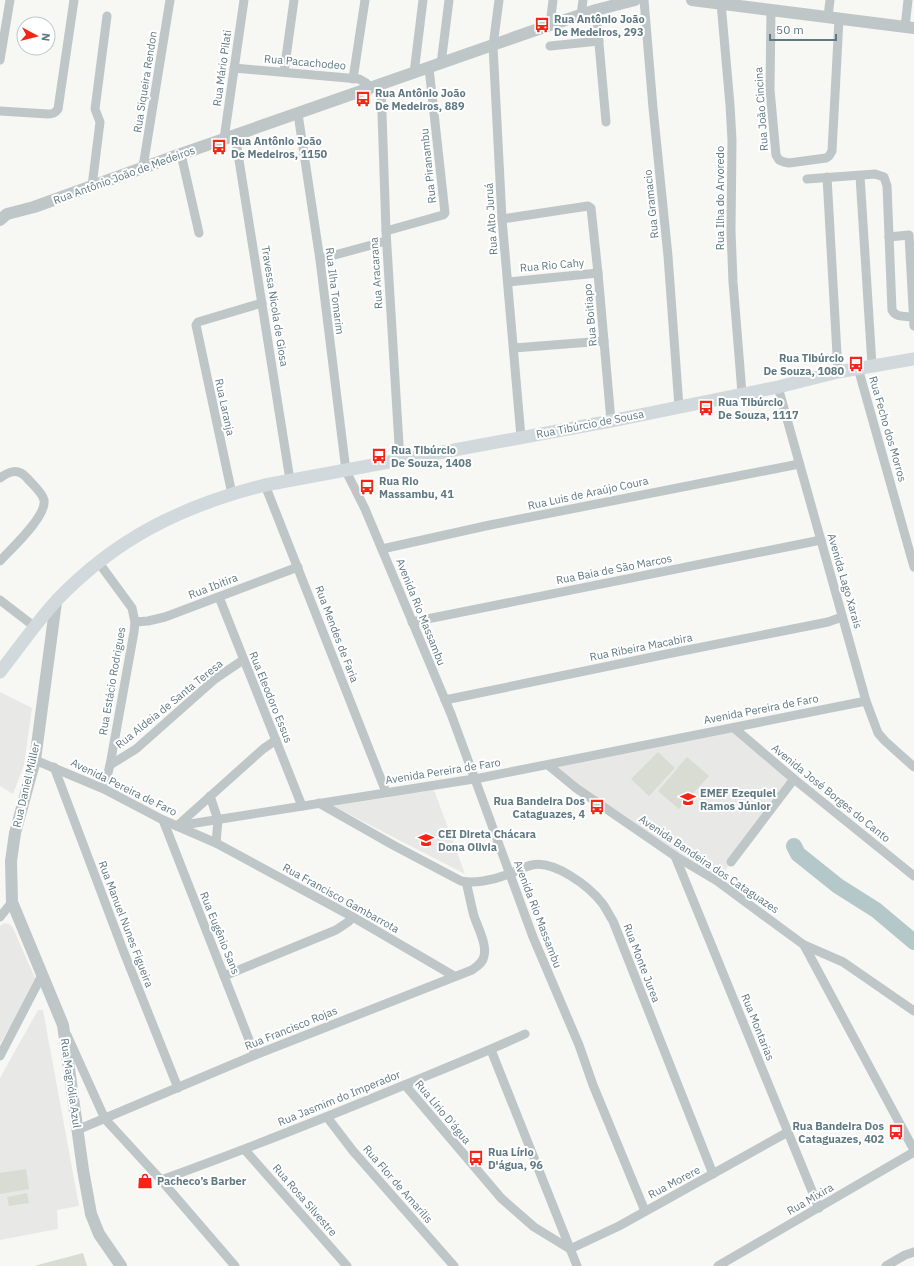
<svg xmlns="http://www.w3.org/2000/svg" width="914" height="1266" font-family="'IBM Plex Sans',sans-serif">
<style>
.built{fill:#e8e8e7}
.green{fill:#d8dcd2}
.lines{fill:none;stroke-linecap:round;stroke-linejoin:round}
.river{stroke:#b5c8c9;stroke-width:16}
.minor{stroke:#bfc6c8;stroke-width:9}
.tertiary{stroke:#bfc6c8;stroke-width:12}
.secondary{stroke:#d2d9dc;stroke-width:13}
.labels{text-anchor:middle;dominant-baseline:central;stroke-width:4;stroke-linejoin:round;paint-order:stroke}
.poi-label{font-size:11px;font-weight:bold;fill:#5f7982;stroke:#fff;text-anchor:start}
.street-label{font-size:11px;fill:#5f7982;stroke:#fff}
</style>
<rect width="100%" height="100%" fill="#f7f7f3"/>
<g class="built">
<path d="M0,692L32,708L24,765L13,794L0,786Z"/>
<path d="M734,728L794,779L717,881L551,767Z"/>
<path d="M434,790L465,874L333,806Z"/>
<path d="M4,923L9,924L13,928L35,978L11,1025L0,1044V926Z"/>
<path d="M38,1010H43L79,1206L57,1210L58,1229L0,1240V1078Z"/>
</g>
<g class="green">
<path d="M658,752L675,768L649,796L631,779Z"/>
<path d="M687,757L709,776L679,809L658,791Z"/>
<path d="M26,1169L29,1189L0,1194V1173Z"/>
<path d="M27,1193L29,1203L9,1206L7,1197Z"/>
<path d="M83,1253L87,1266H34Z"/>
</g>
<g class="lines">
<path class="river" d="M794,846L798,854L838,886L876,910L914,942"/>
<g class="minor">
<path d="M499,0L493,46L502,219L521,437"/>
<path d="M644,0L653,108L668,256L679,407"/>
<path d="M721,3L730,105L732,140L731,231L733,282L742,393"/>
<path d="M596,10L606,122"/>
<path d="M771,10L770,90L776,155L779,160L784,162L789,163L826,158L829,156L832,151L839,19"/>
<path d="M581,15L583,0"/>
<path d="M828,17L830,0"/>
<path d="M550,25L553,0"/>
<path d="M905,27L908,0"/>
<path d="M550,46L599,41"/>
<path d="M0,60L10,0"/>
<path d="M441,64L449,0"/>
<path d="M234,68L359,79L366,83L371,88"/>
<path d="M284,72L294,0"/>
<path d="M414,73L423,0"/>
<path d="M353,79L365,0"/>
<path d="M381,84L386,231L400,461"/>
<path d="M0,111L48,114C53,114 55,113 58,109L74,0"/>
<path d="M298,114L320,260L346,471L365,509L451,714L533,937L579,1045L593,1085L645,1211"/>
<path d="M235,135L290,480"/>
<path d="M224,139L244,0"/>
<path d="M181,154L199,233"/>
<path d="M143,167L170,0"/>
<path d="M860,176L872,365"/>
<path d="M827,177L838,372"/>
<path d="M807,179L875,174L884,177L887,186L892,310C896,318 905,316 912,317"/>
<path d="M92,186L100,122L95,109L107,16"/>
<path d="M502,219L588,206L591,208L598,273L611,421"/>
<path d="M386,231L443,215L445,213L429,68"/>
<path d="M889,237L909,235L914,326"/>
<path d="M320,259L386,241"/>
<path d="M508,282L598,273"/>
<path d="M514,348L604,341"/>
<path d="M858,368L914,567"/>
<path d="M778,387L866,701L878,733L885,741L914,767"/>
<path d="M0,478C10,471 18,468 27,478C32,484 42,492 44,500C47,516 11,549 0,561"/>
<path d="M265,485L386,792"/>
<path d="M232,494L196,325L198,322L262,303"/>
<path d="M382,549L490,525L799,464"/>
<path d="M99,563L132,608L135,622L134,632L110,765L104,789"/>
<path d="M219,597L302,806"/>
<path d="M0,600L35,627"/>
<path d="M135,622L148,621L165,617L298,567"/>
<path d="M412,622L821,540"/>
<path d="M445,700L667,654L828,622L842,617"/>
<path d="M734,728L794,779L914,876"/>
<path d="M35,760L104,789L163,820L216,843L353,917L454,976"/>
<path d="M110,765L136,749L215,679L243,660"/>
<path d="M548,765L576,788L675,856L717,881L804,945L914,1150"/>
<path d="M54,767L123,950L178,1088"/>
<path d="M210,796L218,820L216,843"/>
<path d="M319,803L393,845L461,881C474,884 493,880 506,875C515,872 523,867 532,865C554,860 589,886 602,903C606,908 609,915 613,921L713,1174"/>
<path d="M163,820L255,1055"/>
<path d="M177,826L480,778L866,701"/>
<path d="M177,826L263,749L276,740"/>
<path d="M675,856L819,1208"/>
<path d="M731,862L794,779"/>
<path d="M0,917L12,902"/>
<path d="M804,945L843,962L914,1011"/>
<path d="M224,976L336,930L348,922L353,917"/>
<path d="M67,1035L105,1119L161,1180L235,1266"/>
<path d="M491,1050L577,1266"/>
<path d="M0,1056L42,975"/>
<path d="M405,1085L501,1198L534,1227L570,1249"/>
<path d="M327,1117L353,1151L454,1266"/>
<path d="M77,1130L255,1055L472,970C477,966 483,963 484,956C487,944 478,928 474,916C471,905 469,893 466,882"/>
<path d="M245,1150L347,1266"/>
<path d="M161,1180C242,1151 322,1119 402,1086C443,1069 484,1053 525,1034"/>
<path d="M570,1249L619,1226L788,1132"/>
<path d="M718,1266L914,1152"/>
<path d="M886,1266L905,1255L914,1252"/>
</g>
<g class="tertiary">
<path d="M692,0L914,28"/>
<path d="M0,220L7,214L34,207L181,154L550,25L596,10L635,0"/>
<path d="M56,602L35,760L15,833L11,861L12,902L63,1025L83,1170L91,1214L99,1234L121,1266"/>
</g>
<path class="secondary" d="M0,672C18,649 36,623 56,601C116,538 182,506 265,485L611,421L778,387L838,372L914,359"/>
</g>
<defs>
<symbol id="bus-bare" viewBox="-9 -9 18 18"><path d="M-5-6H5V4H4V6H2V4H-2V6H-4V4H-5ZM-3.5-4V0h7V-4ZM-3.5 1.2v1.5H-2V1.2ZM2 1.2v1.5H3.5V1.2Z" fill="#f42416" stroke="#fff" stroke-width="2.5" paint-order="stroke"/></symbol>
<symbol id="school-bare" viewBox="-9 -9 18 18"><path d="M0-5L7-2L0 1L-7-2ZM-4 1L0 2.5L4 1V4Q0 6-4 4Z" fill="#f42416" stroke="#fff" stroke-width="2.5" paint-order="stroke"/></symbol>
<symbol id="shop-bare" viewBox="-9 -9 18 18"><path d="M-5-2.5h2.3a2.7 3.5 0 0 1 5.4 0H5L5.5 6h-11ZM-1.5-2.5h3a1.5 2.3 0 0 0-3 0Z" fill="#f42416" stroke="#fff" stroke-width="2.5" paint-order="stroke"/></symbol>
</defs>
<g fill-rule="evenodd">
<use href="#bus-bare" x="531" y="14" width="22" height="22"/>
<use href="#bus-bare" x="352" y="88" width="22" height="22"/>
<use href="#bus-bare" x="208" y="136" width="22" height="22"/>
<use href="#bus-bare" x="845" y="353" width="22" height="22"/>
<use href="#bus-bare" x="695" y="397" width="22" height="22"/>
<use href="#bus-bare" x="368" y="445" width="22" height="22"/>
<use href="#bus-bare" x="356" y="476" width="22" height="22"/>
<use href="#school-bare" x="677" y="788" width="22" height="22"/>
<use href="#bus-bare" x="586" y="796" width="22" height="22"/>
<use href="#school-bare" x="415" y="829" width="22" height="22"/>
<use href="#bus-bare" x="885" y="1121" width="22" height="22"/>
<use href="#bus-bare" x="465" y="1147" width="22" height="22"/>
<use href="#shop-bare" x="134" y="1170" width="22" height="22"/>
</g>
<g class="labels">
<g class="poi-label">
<text x="554" y="19">Rua Antônio João<tspan x="554" dy="13">De Medeiros, 293</tspan></text>
<text x="375" y="93">Rua Antônio João<tspan x="375" dy="13">De Medeiros, 889</tspan></text>
<text x="231" y="141">Rua Antônio João<tspan x="231" dy="13">De Medeiros, 1150</tspan></text>
<text x="844" y="358" text-anchor="end">Rua Tibúrcio<tspan x="844" dy="13">De Souza, 1080</tspan></text>
<text x="718" y="402">Rua Tibúrcio<tspan x="718" dy="13">De Souza, 1117</tspan></text>
<text x="391" y="450">Rua Tibúrcio<tspan x="391" dy="13">De Souza, 1408</tspan></text>
<text x="379" y="481">Rua Rio<tspan x="379" dy="13">Massambu, 41</tspan></text>
<text x="700" y="793">EMEF Ezequiel<tspan x="700" dy="13">Ramos Júnior</tspan></text>
<text x="585" y="801" text-anchor="end">Rua Bandeira Dos<tspan x="585" dy="13">Cataguazes, 4</tspan></text>
<text x="438" y="834">CEI Direta Chácara<tspan x="438" dy="13">Dona Olivia</tspan></text>
<text x="884" y="1126" text-anchor="end">Rua Bandeira Dos<tspan x="884" dy="13">Cataguazes, 402</tspan></text>
<text x="488" y="1152">Rua Lírio<tspan x="488" dy="13">D'água, 96</tspan></text>
<text x="157" y="1181">Pacheco’s Barber</text>
</g>
<g class="street-label">
<text transform="translate(305 62) rotate(5)">Rua Pacachodeo</text>
<text transform="translate(222 68) rotate(-82)">Rua Mário Pilati</text>
<text transform="translate(145 82) rotate(-81)">Rua Siqueira Rendon</text>
<text transform="translate(761 109) rotate(-94)">Rua João Cincina</text>
<text transform="translate(428 166) rotate(-96)">Rua Piranambu</text>
<text transform="translate(124 175) rotate(-20)">Rua Antônio João de Medeiros</text>
<text transform="translate(720 198) rotate(-90)">Rua Ilha do Arvoredo</text>
<text transform="translate(651 204) rotate(-96)">Rua Gramacio</text>
<text transform="translate(491 219) rotate(-94)">Rua Alto Juruá</text>
<text transform="translate(552 265) rotate(-5)">Rua Rio Cahy</text>
<text transform="translate(376 273) rotate(-94)">Rua Aracarana</text>
<text transform="translate(335 291) rotate(83)">Rua Ilha Tomarim</text>
<text transform="translate(275 306) rotate(81)">Travessa Nicola de Giosa</text>
<text transform="translate(590 315) rotate(-95)">Rua Boitiapo</text>
<text transform="translate(225 407) rotate(78)">Rua Laranja</text>
<text transform="translate(590 424) rotate(-11)">Rua Tibúrcio de Sousa</text>
<text transform="translate(888 429) rotate(74)">Rua Fecho dos Morros</text>
<text transform="translate(588 493) rotate(-12)">Rua Luis de Araújo Coura</text>
<text transform="translate(614 569) rotate(-11)">Rua Baia de São Marcos</text>
<text transform="translate(845 581) rotate(74)">Avenida Lago Xarais</text>
<text transform="translate(213 586) rotate(-21)">Rua Ibitira</text>
<text transform="translate(421 612) rotate(68)">Avenida Rio Massambu</text>
<text transform="translate(337 634) rotate(69)">Rua Mendes de Faria</text>
<text transform="translate(641 647) rotate(-11)">Rua Ribeira Macabira</text>
<text transform="translate(112 681) rotate(-80)">Rua Estácio Rodrigues</text>
<text transform="translate(271 697) rotate(68)">Rua Eleodoro Essus</text>
<text transform="translate(169 704) rotate(-39)">Rua Aldeia de Santa Teresa</text>
<text transform="translate(761 709) rotate(-11)">Avenida Pereira de Faro</text>
<text transform="translate(443 771) rotate(-9)">Avenida Pereira de Faro</text>
<text transform="translate(26 785) rotate(-77)">Rua Daniel Müller</text>
<text transform="translate(124 787) rotate(26)">Avenida Pereira de Faro</text>
<text transform="translate(831 793) rotate(39)">Avenida José Borges do Canto</text>
<text transform="translate(709 864) rotate(34)">Avenida Bandeira dos Cataguazes</text>
<text transform="translate(341 898) rotate(29)">Rua Francisco Gambarrota</text>
<text transform="translate(538 914) rotate(69)">Avenida Rio Massambu</text>
<text transform="translate(126 924) rotate(69)">Rua Manuel Nunes Figueira</text>
<text transform="translate(220 933) rotate(68)">Rua Eugênio Sans</text>
<text transform="translate(642 963) rotate(69)">Rua Monte Jurea</text>
<text transform="translate(758 1027) rotate(68)">Rua Montarias</text>
<text transform="translate(291 1028) rotate(-22)">Rua Francisco Rojas</text>
<text transform="translate(71 1083) rotate(82)">Rua Magnólia Azul</text>
<text transform="translate(339 1098) rotate(-22)">Rua Jasmim do Imperador</text>
<text transform="translate(443 1112) rotate(50)">Rua Lírio D'água</text>
<text transform="translate(674 1182) rotate(-28)">Rua Morere</text>
<text transform="translate(398 1184) rotate(49)">Rua Flor de Amarilis</text>
<text transform="translate(810 1199) rotate(-30)">Rua Mixira</text>
<text transform="translate(305 1200) rotate(49)">Rua Rosa Silvestre</text>
</g>
</g>
<g transform="translate(36 36) rotate(97)"><circle r="19" fill="#ffffff" stroke="#bfc9cd"/>
<path d="M0-3L7 15L0 10L-7 15Z" fill="#f42416"/>
<text y="-6" font-size="11" font-weight="bold" text-anchor="middle" fill="#5f7982">N</text>
</g>
<path d="M770 34v6h66v-6" fill="none" stroke="#5f7982" stroke-width="2"/>
<text x="776" y="34" font-size="12" fill="#5f7982" stroke="#ffffff" stroke-width="3" paint-order="stroke">50 m</text>
</svg>
